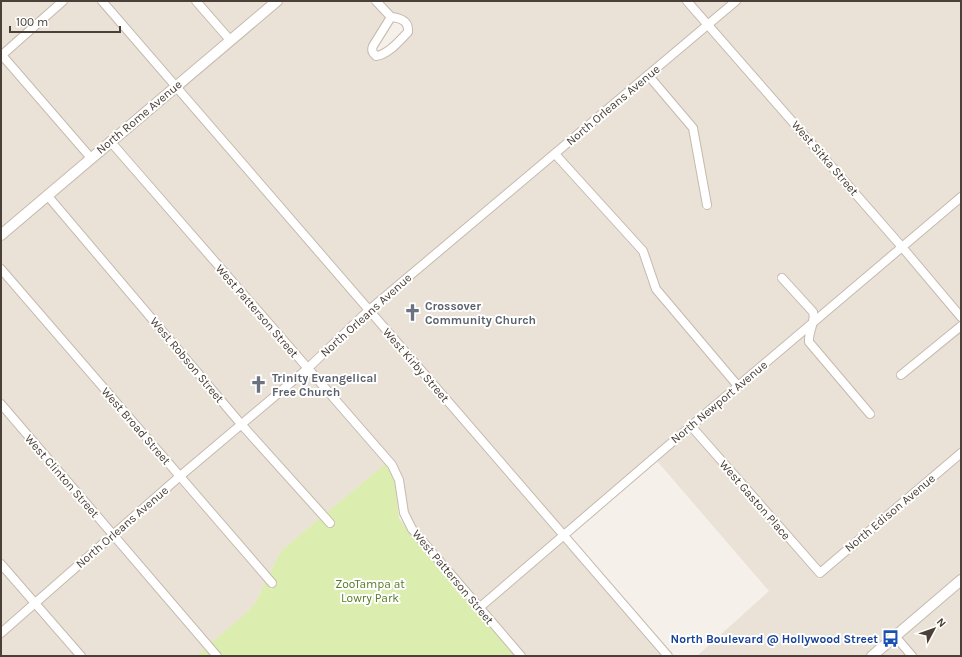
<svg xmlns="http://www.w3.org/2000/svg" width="962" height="657" font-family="Karla,sans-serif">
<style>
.residential{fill:#eae1d7}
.green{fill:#dbedaf}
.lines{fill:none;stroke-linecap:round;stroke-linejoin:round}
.minor-casing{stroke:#c6b9ae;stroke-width:10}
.tertiary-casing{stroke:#c6b9ae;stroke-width:12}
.minor{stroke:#fff;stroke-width:8}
.tertiary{stroke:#fff;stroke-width:10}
.labels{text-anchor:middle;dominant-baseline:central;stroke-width:4;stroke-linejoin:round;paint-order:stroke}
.street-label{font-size:12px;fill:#4b4037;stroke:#fff}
.worship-label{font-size:12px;font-weight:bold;fill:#5b616d;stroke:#fff;text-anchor:start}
.park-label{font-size:12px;fill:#547d23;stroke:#fff}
.transit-label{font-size:12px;font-weight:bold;fill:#164399;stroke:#fff;text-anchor:end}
</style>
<rect width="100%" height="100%" fill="#f6f0ea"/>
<g class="residential">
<path d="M1,1H57L3,50L1,48Z"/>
<path d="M68,1H97L170,85L92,152L8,55Z"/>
<path d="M108,1H190L224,40L177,80Z"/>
<path d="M201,1H271L231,35Z"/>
<path d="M283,1H370L386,19L371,41L368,48L370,56L376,60L380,59L389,55L412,32V23L409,19L404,15L393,13L381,1H681L702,25L370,304L182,86Z"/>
<path d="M692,1H730L708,19Z"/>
<path d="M741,1H961V192L903,242L713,25Z"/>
<path d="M707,30L897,247L818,313L816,309L782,273L776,278L809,314V320L739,381L660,287L646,248L561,154L647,81L689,130L703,210L711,208L697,127L653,75Z"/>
<path d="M1,61L85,158L1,230Z"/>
<path d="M175,91L364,310L308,363L129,155L115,142Z"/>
<path d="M109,147L120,158L301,368L242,418L53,195Z"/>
<path d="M554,160L639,254L653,292L732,386L564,530L375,310Z"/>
<path d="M47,200L236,424L180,471L1,262V240Z"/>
<path d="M961,202V310L908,247Z"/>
<path d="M901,253L960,322L896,374L901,380L961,331V448L820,568L697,426L805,334L806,345L869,419L876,414L813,340L812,335L817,324Z"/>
<path d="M1,275L173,476L113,529L1,398Z"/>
<path d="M369,316L557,535L480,602L415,527L408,512L401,473L395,463L313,368Z"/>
<path d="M306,374L385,464L326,513L247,424Z"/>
<path d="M1,411L107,535L36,598L1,558Z"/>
<path d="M241,429L320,518L281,551L269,574L185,477Z"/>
<path d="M690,431L819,579L961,458V575L866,656H697L769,591L657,461L575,530Z"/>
<path d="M178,482L265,582L256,602L242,617L212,643L118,535Z"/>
<path d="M112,540L205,649L197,656H86L41,604Z"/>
<path d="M562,541L666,656H527L485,608Z"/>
<path d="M1,571L30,604L1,628Z"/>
<path d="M961,585V656H918L901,636Z"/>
<path d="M35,610L75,656H1V638Z"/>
<path d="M894,642L907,656H878Z"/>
</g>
<path class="green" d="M385,464L391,472L394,478L399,518L409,532L515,656H196L245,614L256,602L265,582L271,589L277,584L269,574L281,551L320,518L329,528L335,523L326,513Z"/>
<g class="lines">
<defs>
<g id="minor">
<path d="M102,1L668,656"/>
<path d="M196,1L230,40"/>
<path d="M376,1L391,17"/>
<path d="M687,1L902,247L961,317"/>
<path d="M391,17C401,18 409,21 408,32C400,40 388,55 376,56C373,53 371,51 373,46Z"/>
<path d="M1,54L91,158"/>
<path d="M2,55L63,1"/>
<path d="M648,75L693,128L707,205"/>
<path d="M110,141L392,465L399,480L404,513L412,529L521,656"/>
<path d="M555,154L643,251L656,289L738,386"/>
<path d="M47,195L241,424L330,523"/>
<path d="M1,269L272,583"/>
<path d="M782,278L813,312C816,322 808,331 809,342L870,414"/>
<path d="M901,375L961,326"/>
<path d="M1,404L217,656"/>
<path d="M691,426L820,573L961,453"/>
<path d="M1,564L81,656"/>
<path d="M479,608L691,426L961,197"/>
<path d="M1,633L179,477L307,369L369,310L736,1"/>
<path d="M895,636L912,656"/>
</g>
<g id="tertiary">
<path d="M1,235L277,1"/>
<path d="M872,656L961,580"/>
</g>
</defs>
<use href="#minor" class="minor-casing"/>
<use href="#tertiary" class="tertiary-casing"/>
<use href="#minor" class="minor"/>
<use href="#tertiary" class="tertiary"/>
</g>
<defs>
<symbol id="church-bare" viewBox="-9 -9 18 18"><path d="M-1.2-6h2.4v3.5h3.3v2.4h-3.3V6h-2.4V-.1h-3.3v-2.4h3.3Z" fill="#6b7280" stroke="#fff" stroke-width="2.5" paint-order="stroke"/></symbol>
<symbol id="bus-bare" viewBox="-9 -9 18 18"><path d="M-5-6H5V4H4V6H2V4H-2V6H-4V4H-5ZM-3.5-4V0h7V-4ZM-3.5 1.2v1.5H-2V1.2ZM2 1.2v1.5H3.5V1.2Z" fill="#1a4fb4" stroke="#fff" stroke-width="2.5" paint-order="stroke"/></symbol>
</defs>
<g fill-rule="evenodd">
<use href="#church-bare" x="400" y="300" width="25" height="25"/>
<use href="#church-bare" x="246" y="372" width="25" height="25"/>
<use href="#bus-bare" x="878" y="626" width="25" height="25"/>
</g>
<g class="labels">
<g class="street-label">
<text transform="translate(613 105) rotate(-40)">North Orleans Avenue</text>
<text transform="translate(139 117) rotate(-40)">North Rome Avenue</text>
<text transform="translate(825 158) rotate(49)">West Sitka Street</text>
<text transform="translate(257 311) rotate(49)">West Patterson Street</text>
<text transform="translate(366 315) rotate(-42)">North Orleans Avenue</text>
<text transform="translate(187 360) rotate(50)">West Robson Street</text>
<text transform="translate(416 365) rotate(49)">West Kirby Street</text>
<text transform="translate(719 402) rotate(-40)">North Newport Avenue</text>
<text transform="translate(136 426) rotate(49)">West Broad Street</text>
<text transform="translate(62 476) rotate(49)">West Clinton Street</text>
<text transform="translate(755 500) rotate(49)">West Gaston Place</text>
<text transform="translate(890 513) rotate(-40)">North Edison Avenue</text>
<text transform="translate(122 527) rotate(-41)">North Orleans Avenue</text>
<text transform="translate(453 577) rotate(50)">West Patterson Street</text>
</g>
<g class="worship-label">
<text x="425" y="306">Crossover<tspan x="425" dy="14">Community Church</tspan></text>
<text x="272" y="378">Trinity Evangelical<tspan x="272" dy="14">Free Church</tspan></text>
</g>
<g class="park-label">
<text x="370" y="584">ZooTampa at<tspan x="370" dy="14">Lowry Park</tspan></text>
</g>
<g class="transit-label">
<text x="878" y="639">North Boulevard @ Hollywood Street</text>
</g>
</g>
<rect width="962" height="657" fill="none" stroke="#4b4037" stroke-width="4"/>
<g transform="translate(934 629) rotate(49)" stroke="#ffffff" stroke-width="3" paint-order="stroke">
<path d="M0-3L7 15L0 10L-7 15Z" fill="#4b4037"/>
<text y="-6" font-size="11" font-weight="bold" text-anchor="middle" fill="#4b4037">N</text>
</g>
<path d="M10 26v6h110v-6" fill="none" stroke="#4b4037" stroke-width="2"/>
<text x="16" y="26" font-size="12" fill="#4b4037" stroke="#ffffff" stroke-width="3" paint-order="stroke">100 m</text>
</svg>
